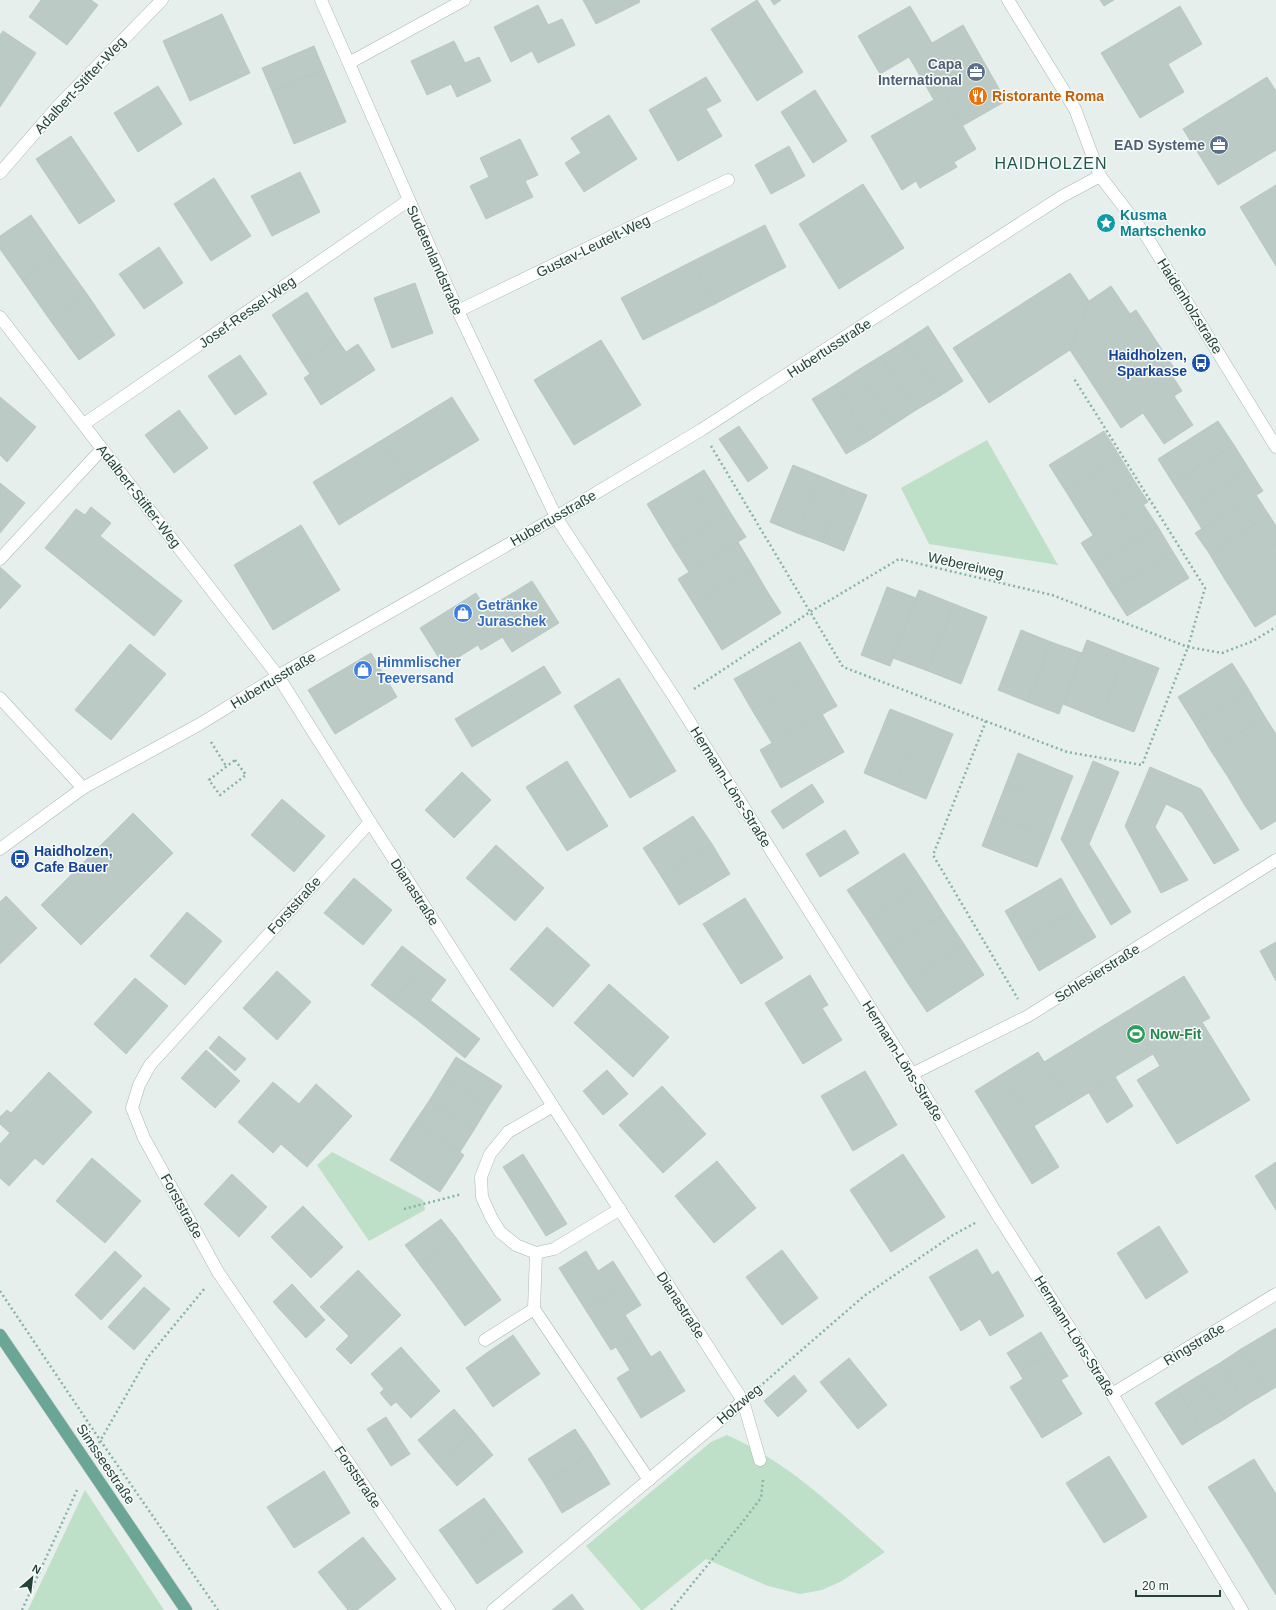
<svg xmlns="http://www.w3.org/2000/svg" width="1276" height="1610" font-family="Helvetica,sans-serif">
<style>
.green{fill:#bfe0c8}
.building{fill:#bbcac4;stroke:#b8c9c2}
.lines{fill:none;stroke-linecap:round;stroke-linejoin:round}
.minor-casing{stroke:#a8b8b2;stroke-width:13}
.major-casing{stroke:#c2cac8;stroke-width:13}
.path{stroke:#86b3a5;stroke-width:2.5;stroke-dasharray:2 3;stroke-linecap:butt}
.minor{stroke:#fff;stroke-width:12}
.major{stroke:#6aa596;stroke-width:12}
.labels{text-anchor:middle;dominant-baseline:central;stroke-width:3;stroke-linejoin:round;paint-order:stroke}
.service-label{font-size:14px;font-weight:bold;fill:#4e5e75;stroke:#f7fbf9;text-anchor:end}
.street-label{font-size:14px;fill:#24423a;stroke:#f7fbf9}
.food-label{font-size:14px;font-weight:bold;fill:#c56008;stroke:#f7fbf9;text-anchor:start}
.culture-label{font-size:14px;font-weight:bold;fill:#0d838f;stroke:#f7fbf9;text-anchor:start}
.transit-label{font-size:14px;font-weight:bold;fill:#164399;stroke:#f7fbf9;text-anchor:end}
.shop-label{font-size:14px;font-weight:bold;fill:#366cbe;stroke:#f7fbf9;text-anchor:start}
.leisure-label{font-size:14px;font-weight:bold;fill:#27864d;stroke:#f7fbf9;text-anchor:start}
.quarter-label{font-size:16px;letter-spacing:1px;fill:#1f5548;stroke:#f7fbf9}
</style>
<rect width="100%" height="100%" fill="#e6efeb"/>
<g class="green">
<path d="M987,440L1058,565L929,544L901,488Z"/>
<path d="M332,1152L423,1200L425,1210L369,1241L317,1165Z"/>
<path d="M727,1435C788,1462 836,1509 885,1552L842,1581L822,1590L800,1594L768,1586L706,1559L643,1610H641L586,1546L711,1442Z"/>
<path d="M85,1490L164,1610H28Z"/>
</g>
<g class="building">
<path d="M41,0H91L98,5L67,45L29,17Z"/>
<path d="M583,0H639L640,2L596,24Z"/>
<path d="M757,0L780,36L734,65L711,29Z"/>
<path d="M771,0H781L774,5Z"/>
<path d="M1100,0H1114L1104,6Z"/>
<path d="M538,5L548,25L562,19L575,45L538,63L532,51L511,62L494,27Z"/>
<path d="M910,6L932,43L963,25L1006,101L962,126L944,94L934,100L909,57L880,74L858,36Z"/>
<path d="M1180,6L1202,44L1168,64L1184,92L1140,118L1101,53Z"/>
<path d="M222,14L250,73L190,101L163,41Z"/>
<path d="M3,31L36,53L0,107V35Z"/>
<path d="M780,36L803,72L757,101L734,65Z"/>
<path d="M454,41L465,63L479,57L491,81L457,97L451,84L427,95L411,61Z"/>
<path d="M314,46L324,70L272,91L262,68Z"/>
<path d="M324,70L346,122L294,144L272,91Z"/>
<path d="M706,77L721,101L706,109L722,136L678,161L649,110Z"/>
<path d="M1267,77L1276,91V150L1218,185L1183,129Z"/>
<path d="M158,86L182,124L138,152L114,113Z"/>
<path d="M815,90L847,141L813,163L781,112Z"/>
<path d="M944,94L976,149L954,162L957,167L920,188L916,181L902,190L871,136Z"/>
<path d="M609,115L637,159L584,192L565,163L581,153L571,138Z"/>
<path d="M71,136L115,201L79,224L36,159Z"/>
<path d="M520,139L538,175L525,181L533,197L486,219L470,186L489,177L480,158Z"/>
<path d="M789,146L805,176L771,194L755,165Z"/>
<path d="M300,172L320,212L272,236L251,196Z"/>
<path d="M214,178L251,236L211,261L174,204Z"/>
<path d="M863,184L904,248L839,289L799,224Z"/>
<path d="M1276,185V266L1240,207Z"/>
<path d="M31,215L59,255L22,280L0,249V236Z"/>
<path d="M765,225L786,267L715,304L693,261Z"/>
<path d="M159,247L183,283L144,309L119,274Z"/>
<path d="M59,255L87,294L50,320L22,280Z"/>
<path d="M693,261L715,304L643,340L621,298Z"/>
<path d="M1070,273L1089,301L1070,350L989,403L953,348Z"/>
<path d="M415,283L433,333L392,348L374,298Z"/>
<path d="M1111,286L1130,314L1136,310L1178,374L1173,377L1182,391L1174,396L1193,425L1164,444L1143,413L1121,428L1070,350L1089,301Z"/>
<path d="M307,292L337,339L302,362L272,315Z"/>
<path d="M87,294L115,335L79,360L50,320Z"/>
<path d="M928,326L963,381L940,396L905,341Z"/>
<path d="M337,339L346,352L358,344L375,370L321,405L304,378L310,374L302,362Z"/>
<path d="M601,340L641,405L574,445L534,380Z"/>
<path d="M905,341L940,396L916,410L881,356Z"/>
<path d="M240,355L267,394L235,415L208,376Z"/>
<path d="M881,356L916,410L893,425L858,370Z"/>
<path d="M858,370L893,425L870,440L835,385Z"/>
<path d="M835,385L870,440L846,454L812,399Z"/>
<path d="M0,397L36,427L7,462L0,455Z"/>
<path d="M452,397L479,440L409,482L382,440Z"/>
<path d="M179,410L208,448L174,473L145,435Z"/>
<path d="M1218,421L1234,445L1173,483L1158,459Z"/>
<path d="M739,426L768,468L748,482L719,439Z"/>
<path d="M1104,431L1120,457L1065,490L1049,465Z"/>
<path d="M382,440L409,482L339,525L313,482Z"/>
<path d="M1234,445L1249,469L1189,508L1173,483Z"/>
<path d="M1120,457L1135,482L1081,516L1065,490Z"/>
<path d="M793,465L820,476L797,533L770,522Z"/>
<path d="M1249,469L1263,491L1202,529L1189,508Z"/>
<path d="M704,470L716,489L659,524L647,504Z"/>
<path d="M820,476L844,486L822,542L797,533Z"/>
<path d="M1135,482L1148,502L1093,535L1081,516Z"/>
<path d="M0,483L25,503L0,533Z"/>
<path d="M844,486L867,495L844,551L822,542Z"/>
<path d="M716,489L730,512L673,547L659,524Z"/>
<path d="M1256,495L1269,515L1209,553L1195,533Z"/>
<path d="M1143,504L1158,527L1095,565L1081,543Z"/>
<path d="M91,507L111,523L100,536L182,601L154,636L45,548L76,509L85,515Z"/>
<path d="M730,512L746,537L689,572L673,547Z"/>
<path d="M1269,515L1276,526V545L1224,578L1209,553Z"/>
<path d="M301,525L340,590L273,630L234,565Z"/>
<path d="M1158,527L1173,552L1111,591L1095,565Z"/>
<path d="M738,542L753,567L693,603L678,579Z"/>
<path d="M1276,545V579L1240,603L1224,578Z"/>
<path d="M1173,552L1189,578L1127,616L1111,591Z"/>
<path d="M0,567L21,586L0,609Z"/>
<path d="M753,567L767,591L708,627L693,603Z"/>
<path d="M1276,579V614L1255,627L1240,603Z"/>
<path d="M532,581L559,623L512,652L485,610Z"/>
<path d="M887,587L916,598L890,666L861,655Z"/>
<path d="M919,590L954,604L928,671L893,658Z"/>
<path d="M767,591L781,613L722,650L708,627Z"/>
<path d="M476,593L503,637L481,650L478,645L444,666L420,628Z"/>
<path d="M954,604L987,617L961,684L928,671Z"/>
<path d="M1021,630L1051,642L1028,702L998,690Z"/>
<path d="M1087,640L1125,655L1100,719L1063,704Z"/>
<path d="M800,642L818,673L752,710L734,679Z"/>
<path d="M1051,642L1082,653L1059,714L1028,702Z"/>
<path d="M130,644L166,674L111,740L75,710Z"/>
<path d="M371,653L397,697L335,734L308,690Z"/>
<path d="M1125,655L1159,668L1134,732L1100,719Z"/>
<path d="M1232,663L1249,690L1195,724L1178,697Z"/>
<path d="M544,666L561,693L472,747L455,719Z"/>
<path d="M818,673L837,706L772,743L752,710Z"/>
<path d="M619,678L676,771L630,798L574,706Z"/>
<path d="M1249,690L1265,717L1211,751L1195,724Z"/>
<path d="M890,709L921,721L895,786L864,773Z"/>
<path d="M822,714L844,752L781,788L760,750Z"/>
<path d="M1265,717L1276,734V747L1228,777L1211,751Z"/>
<path d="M921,721L953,734L926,799L895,786Z"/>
<path d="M1276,747V784L1244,804L1228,777Z"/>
<path d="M1018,753L1073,776L1061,806L1006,784Z"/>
<path d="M567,761L608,826L567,851L526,787Z"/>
<path d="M1093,761L1119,772L1089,844L1131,912L1111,925L1061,839Z"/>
<path d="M1150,767L1201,789L1239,850L1214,864L1182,812L1166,804L1155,827L1188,880L1161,893L1125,826Z"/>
<path d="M462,772L491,800L454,838L425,810Z"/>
<path d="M812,784L824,802L783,829L771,811Z"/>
<path d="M1006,784L1061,806L1049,837L994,815Z"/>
<path d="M1276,784V821L1261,830L1244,804Z"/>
<path d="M282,799L325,836L294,872L251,835Z"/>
<path d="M133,813L173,853L81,945L41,905Z"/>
<path d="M994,815L1049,837L1037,867L982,846Z"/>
<path d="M693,816L712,844L661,876L643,848Z"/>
<path d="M845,830L859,853L820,877L806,854Z"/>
<path d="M712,844L730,874L679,905L661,876Z"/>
<path d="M496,845L544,888L515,921L466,878Z"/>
<path d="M904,853L924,883L867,920L847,890Z"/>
<path d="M354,878L392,910L363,945L324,913Z"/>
<path d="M1061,878L1078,908L1022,941L1005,911Z"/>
<path d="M924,883L944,914L887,951L867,920Z"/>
<path d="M6,896L37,928L0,964V902Z"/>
<path d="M745,898L783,958L741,984L703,924Z"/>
<path d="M1078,908L1096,937L1039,971L1022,941Z"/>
<path d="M187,912L222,941L185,985L150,956Z"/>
<path d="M944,914L964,944L907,982L887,951Z"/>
<path d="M547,927L590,965L553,1007L510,969Z"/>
<path d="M1276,942V981L1260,951Z"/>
<path d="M964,944L984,975L927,1012L907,982Z"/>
<path d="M402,946L424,963L393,1002L371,985Z"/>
<path d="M424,963L446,980L416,1019L393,1002Z"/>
<path d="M277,971L311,1002L277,1040L243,1008Z"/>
<path d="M810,975L828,1005L822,1008L842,1040L803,1064L765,1003Z"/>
<path d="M1184,976L1210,1018L1202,1022L1250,1100L1177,1144L1137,1080L1160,1066L1153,1054L1070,1104L1044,1062Z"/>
<path d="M135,978L168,1006L126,1054L94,1024Z"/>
<path d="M609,984L669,1037L633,1077L574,1023Z"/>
<path d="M430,1000L480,1039L465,1058L416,1019Z"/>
<path d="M219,1036L246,1059L235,1071L209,1048Z"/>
<path d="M206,1050L240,1081L215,1108L181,1078Z"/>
<path d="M1038,1052L1070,1104L1034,1126L1002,1074Z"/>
<path d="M456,1057L502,1086L488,1107L443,1078Z"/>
<path d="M607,1070L628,1094L603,1115L583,1091Z"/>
<path d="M865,1071L897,1125L853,1151L821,1096Z"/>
<path d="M49,1072L92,1112L43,1165L35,1158L9,1186L0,1178V1144L10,1133L0,1124V1117L7,1110L11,1113Z"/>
<path d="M1002,1074L1059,1167L1032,1184L975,1091Z"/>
<path d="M1115,1077L1133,1106L1107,1123L1089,1093Z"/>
<path d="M443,1078L488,1107L474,1130L429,1101Z"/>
<path d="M273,1082L299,1104L316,1084L352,1116L307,1167L281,1144L273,1153L238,1122Z"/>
<path d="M662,1086L706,1134L663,1173L619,1125Z"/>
<path d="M429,1101L474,1130L460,1152L414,1123Z"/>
<path d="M414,1123L464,1155L440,1192L390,1160Z"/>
<path d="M523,1154L567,1224L546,1236L503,1167Z"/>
<path d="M903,1154L945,1217L891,1252L850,1190Z"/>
<path d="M92,1158L141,1201L105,1243L56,1201Z"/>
<path d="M717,1161L756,1208L714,1243L675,1196Z"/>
<path d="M1276,1162V1210L1255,1176Z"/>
<path d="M232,1174L267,1207L239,1237L204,1204Z"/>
<path d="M303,1206L343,1247L311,1278L271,1237Z"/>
<path d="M441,1219L456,1238L420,1265L405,1245Z"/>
<path d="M1159,1226L1188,1272L1146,1299L1117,1253Z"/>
<path d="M456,1238L471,1259L435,1285L420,1265Z"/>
<path d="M977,1249L992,1275L998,1271L1024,1316L990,1336L980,1319L961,1331L929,1277Z"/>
<path d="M782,1250L818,1298L782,1325L746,1277Z"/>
<path d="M115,1251L142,1276L101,1320L75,1295Z"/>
<path d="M586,1251L598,1271L613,1261L627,1283L585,1309L559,1268Z"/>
<path d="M471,1259L501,1300L465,1326L435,1285Z"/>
<path d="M358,1270L401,1315L351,1364L336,1349L349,1336L320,1307Z"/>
<path d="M627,1283L641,1305L625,1315L637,1334L611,1350L585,1309Z"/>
<path d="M292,1284L325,1320L306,1338L273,1302Z"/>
<path d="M144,1287L170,1309L134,1350L108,1327Z"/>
<path d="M1276,1328V1357L1263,1336Z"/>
<path d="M1041,1332L1053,1352L1019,1372L1007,1353Z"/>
<path d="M637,1334L651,1357L660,1351L685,1391L641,1418L617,1378L630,1370L616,1347Z"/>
<path d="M513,1335L540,1374L515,1391L488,1352Z"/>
<path d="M1263,1336L1276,1357V1387L1268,1392L1241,1349Z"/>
<path d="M401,1347L440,1391L411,1418L396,1402L391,1406L380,1393L384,1389L371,1374Z"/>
<path d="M1241,1349L1268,1392L1246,1405L1220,1363Z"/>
<path d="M488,1352L515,1391L493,1407L466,1368Z"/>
<path d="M1053,1352L1068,1376L1061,1380L1082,1414L1042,1438L1010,1387L1023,1379L1019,1372Z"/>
<path d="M849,1358L887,1405L858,1429L820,1382Z"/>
<path d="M1220,1363L1246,1405L1225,1419L1198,1376Z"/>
<path d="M794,1375L807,1391L778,1417L764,1401Z"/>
<path d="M1198,1376L1225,1419L1203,1432L1177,1389Z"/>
<path d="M1177,1389L1203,1432L1182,1445L1155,1403Z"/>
<path d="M454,1409L474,1432L437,1463L418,1440Z"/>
<path d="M386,1417L410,1454L391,1466L367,1429Z"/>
<path d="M575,1429L591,1453L544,1483L528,1459Z"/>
<path d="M474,1432L493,1455L457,1486L437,1463Z"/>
<path d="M591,1453L610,1484L562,1513L544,1483Z"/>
<path d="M1109,1456L1147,1517L1104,1543L1066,1483Z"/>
<path d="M1254,1459L1276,1494V1530L1247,1548L1208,1487Z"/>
<path d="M324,1471L350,1513L294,1548L267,1507Z"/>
<path d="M484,1498L504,1525L459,1558L439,1530Z"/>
<path d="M504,1525L523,1552L477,1584L459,1558Z"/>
<path d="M1276,1530V1595L1247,1548Z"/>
<path d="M363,1537L396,1579L357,1610H348L318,1572Z"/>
<path d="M572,1594L584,1610H552Z"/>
</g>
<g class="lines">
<defs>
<g id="minor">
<path d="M321,0L458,311L556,517L676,700L912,1074L995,1211L1112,1394L1242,1610"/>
<path d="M1008,0L1075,109L1100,176L1147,237L1276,447"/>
<path d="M349,63L464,0"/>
<path d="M0,173L59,105L162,0"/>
<path d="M458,311L728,180"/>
<path d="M0,317L278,676L370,822L743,1401L760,1460"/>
<path d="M84,424L409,200"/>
<path d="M0,559L102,449"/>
<path d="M0,698L83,788"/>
<path d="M370,822L150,1065L139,1085L132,1108L144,1138L218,1272L449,1610"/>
<path d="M0,849L83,788L200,724L278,676L556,517L701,430L1061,197L1100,176"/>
<path d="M912,1074L1028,1016L1276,860"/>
<path d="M553,1106L508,1132L490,1154L481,1177L482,1197L491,1217L500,1232L516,1245L536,1253L554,1249L620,1209"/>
<path d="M534,1309L649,1480"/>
<path d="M485,1340L534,1309L536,1253"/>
<path d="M1112,1394L1276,1294"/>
<path d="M493,1610L743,1401"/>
</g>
<path id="major" d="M0,1335L186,1610"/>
</defs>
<use href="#minor" class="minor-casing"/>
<use href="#major" class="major-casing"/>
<g class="path">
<path d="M711,446L843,667L1067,752L1142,765L1188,647L1205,588L1073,377"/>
<path d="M694,689L810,612L899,559L1052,595L1188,647L1222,653L1253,641L1276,627"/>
<path d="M986,721L933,855L1018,999"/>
<path d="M211,742L226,766"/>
<path d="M235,760L246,775L220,795L209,780Z"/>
<path d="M404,1209L462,1194"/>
<path d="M0,1291L100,1440L218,1610"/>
<path d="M759,1387L864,1296L953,1235L977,1222"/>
<path d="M99,1443L148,1357L205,1288"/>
<path d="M22,1610L78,1488"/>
<path d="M671,1610L741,1524L761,1498L763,1480"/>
</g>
<use href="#minor" class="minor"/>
<use href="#major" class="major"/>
</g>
<defs>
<symbol id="office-disc" viewBox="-11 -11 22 22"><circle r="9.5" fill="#5c6f8a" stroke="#f7fbf9"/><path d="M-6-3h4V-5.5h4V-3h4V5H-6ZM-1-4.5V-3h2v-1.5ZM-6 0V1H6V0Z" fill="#fff"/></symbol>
<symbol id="restaurant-disc" viewBox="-11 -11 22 22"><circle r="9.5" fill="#e8710a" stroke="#f7fbf9"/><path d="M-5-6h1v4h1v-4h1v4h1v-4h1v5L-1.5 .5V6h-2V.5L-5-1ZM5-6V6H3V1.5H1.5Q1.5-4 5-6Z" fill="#fff"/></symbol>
<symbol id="sight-disc" viewBox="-11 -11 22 22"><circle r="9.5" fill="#0f9aa8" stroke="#f7fbf9"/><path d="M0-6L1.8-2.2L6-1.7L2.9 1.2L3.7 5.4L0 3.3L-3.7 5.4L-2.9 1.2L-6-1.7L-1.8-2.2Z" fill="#fff"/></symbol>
<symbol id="bus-disc" viewBox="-11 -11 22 22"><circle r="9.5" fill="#1a4fb4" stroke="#f7fbf9"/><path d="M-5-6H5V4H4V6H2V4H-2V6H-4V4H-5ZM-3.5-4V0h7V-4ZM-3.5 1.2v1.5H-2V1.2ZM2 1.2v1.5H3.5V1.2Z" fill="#fff"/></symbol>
<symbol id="shop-disc" viewBox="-11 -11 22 22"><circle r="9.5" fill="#3f7fe0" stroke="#f7fbf9"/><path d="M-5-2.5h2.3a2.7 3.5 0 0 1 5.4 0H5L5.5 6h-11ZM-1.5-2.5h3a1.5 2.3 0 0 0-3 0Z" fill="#fff"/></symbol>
<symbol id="stadium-disc" viewBox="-11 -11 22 22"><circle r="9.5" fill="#2e9e5b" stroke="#f7fbf9"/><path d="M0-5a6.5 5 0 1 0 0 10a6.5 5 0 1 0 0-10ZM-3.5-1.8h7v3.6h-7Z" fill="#fff"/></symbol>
</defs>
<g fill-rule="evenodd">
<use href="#office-disc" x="965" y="61" width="22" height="22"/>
<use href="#restaurant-disc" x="967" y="85" width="22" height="22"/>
<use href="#office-disc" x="1208" y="134" width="22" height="22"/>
<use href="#sight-disc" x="1095" y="212" width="22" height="22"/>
<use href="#bus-disc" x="1190" y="352" width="22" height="22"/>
<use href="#shop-disc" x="452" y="602" width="22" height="22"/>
<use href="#shop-disc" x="352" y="659" width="22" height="22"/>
<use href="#bus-disc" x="9" y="848" width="22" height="22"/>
<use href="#stadium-disc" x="1125" y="1023" width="22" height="22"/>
</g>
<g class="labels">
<g class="service-label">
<text x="962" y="64">Capa<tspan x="962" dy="16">International</tspan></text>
<text x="1205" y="145">EAD Systeme</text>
</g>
<g class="street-label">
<text transform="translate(80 85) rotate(-47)">Adalbert-Stifter-Weg</text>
<text transform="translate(593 246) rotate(-26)">Gustav-Leutelt-Weg</text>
<text transform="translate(435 260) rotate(66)">Sudetenlandstraße</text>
<text transform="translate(1190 306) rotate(58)">Haidenholzstraße</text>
<text transform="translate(247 312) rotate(-35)">Josef-Ressel-Weg</text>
<text transform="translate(829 348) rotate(-33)">Hubertusstraße</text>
<text transform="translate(139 496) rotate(52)">Adalbert-Stifter-Weg</text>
<text transform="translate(553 518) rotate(-30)">Hubertusstraße</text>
<text transform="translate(966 565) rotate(13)">Webereiweg</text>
<text transform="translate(273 680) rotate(-31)">Hubertusstraße</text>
<text transform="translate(731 787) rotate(58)">Hermann-Löns-Straße</text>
<text transform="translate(415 892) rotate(57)">Dianastraße</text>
<text transform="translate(294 905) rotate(-48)">Forststraße</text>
<text transform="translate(1097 973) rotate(-32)">Schlesierstraße</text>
<text transform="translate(903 1061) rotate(58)">Hermann-Löns-Straße</text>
<text transform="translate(182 1206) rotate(61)">Forststraße</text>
<text transform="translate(681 1305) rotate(57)">Dianastraße</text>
<text transform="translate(1075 1336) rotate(58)">Hermann-Löns-Straße</text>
<text transform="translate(1194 1344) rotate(-31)">Ringstraße</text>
<text transform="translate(739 1404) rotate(-40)">Holzweg</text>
<text transform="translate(106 1464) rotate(56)">Simsseestraße</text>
<text transform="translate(358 1477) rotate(56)">Forststraße</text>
</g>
<g class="food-label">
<text x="992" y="96">Ristorante Roma</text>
</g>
<g class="culture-label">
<text x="1120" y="215">Kusma<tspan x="1120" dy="16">Martschenko</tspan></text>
</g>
<g class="transit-label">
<text x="1187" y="355">Haidholzen,<tspan x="1187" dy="16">Sparkasse</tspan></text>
<text x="34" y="851" text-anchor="start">Haidholzen,<tspan x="34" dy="16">Cafe Bauer</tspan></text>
</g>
<g class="shop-label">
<text x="477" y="605">Getränke<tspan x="477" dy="16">Juraschek</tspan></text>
<text x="377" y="662">Himmlischer<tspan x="377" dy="16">Teeversand</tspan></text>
</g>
<g class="leisure-label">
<text x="1150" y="1034">Now-Fit</text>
</g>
<g class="quarter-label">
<text x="1051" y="163">HAIDHOLZEN</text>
</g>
</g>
<g transform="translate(32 1578) rotate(28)" stroke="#f7fbf9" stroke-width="3" paint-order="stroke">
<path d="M0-3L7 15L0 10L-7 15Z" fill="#24423a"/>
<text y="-6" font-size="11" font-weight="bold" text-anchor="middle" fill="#24423a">N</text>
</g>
<path d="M1136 1590v6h84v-6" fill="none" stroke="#24423a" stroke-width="2"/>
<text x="1142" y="1590" font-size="12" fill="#24423a" stroke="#f7fbf9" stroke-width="3" paint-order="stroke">20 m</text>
</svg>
